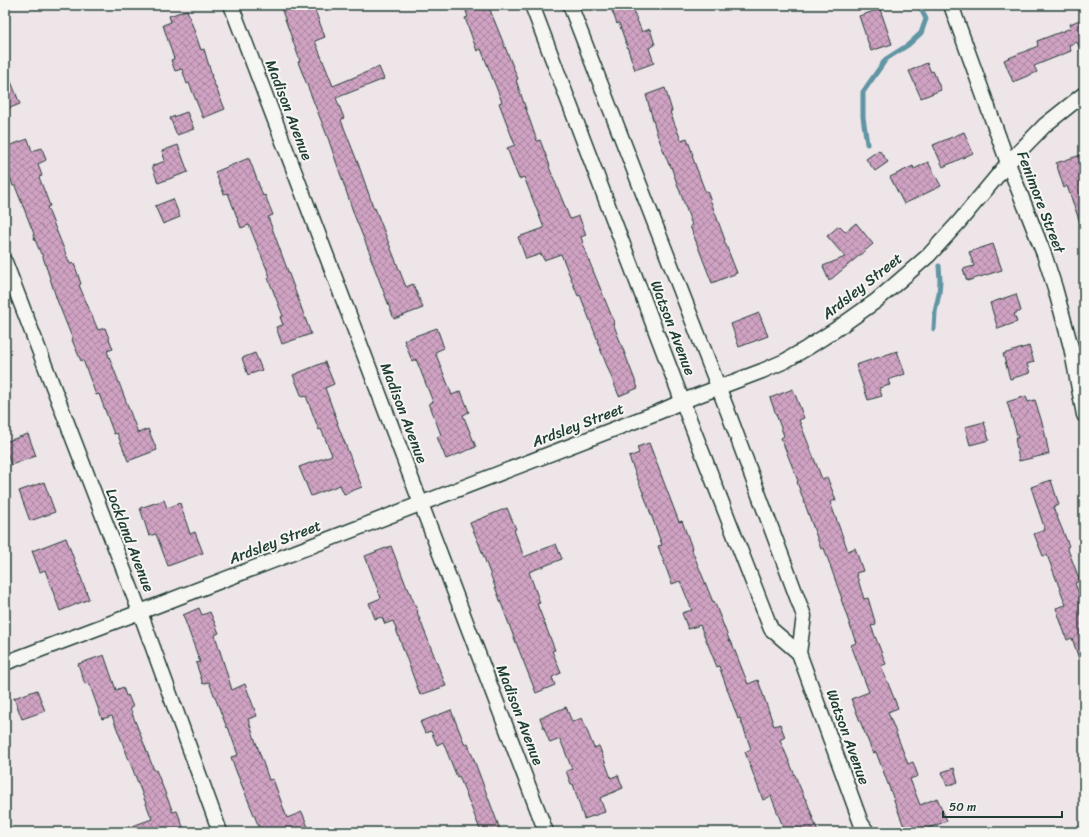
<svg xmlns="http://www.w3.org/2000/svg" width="1089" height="837" font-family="Sriracha,sans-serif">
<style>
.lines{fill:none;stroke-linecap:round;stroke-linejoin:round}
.stream{stroke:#6095a3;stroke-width:5}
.building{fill:url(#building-cross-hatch);stroke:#1f3d34}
.street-casing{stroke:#1f3d34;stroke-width:17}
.street{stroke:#f6f6f2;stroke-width:14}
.labels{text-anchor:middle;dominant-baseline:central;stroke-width:4;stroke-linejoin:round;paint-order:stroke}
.street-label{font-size:15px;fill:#1f3d34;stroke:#f6f6f2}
</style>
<defs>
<pattern id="building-cross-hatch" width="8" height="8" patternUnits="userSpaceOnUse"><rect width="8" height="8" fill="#d0a2c3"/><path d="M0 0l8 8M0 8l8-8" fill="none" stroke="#a8859f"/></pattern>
</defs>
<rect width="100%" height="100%" fill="#eee5e9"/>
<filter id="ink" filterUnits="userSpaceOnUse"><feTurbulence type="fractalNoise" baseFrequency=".025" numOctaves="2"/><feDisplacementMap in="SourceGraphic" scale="8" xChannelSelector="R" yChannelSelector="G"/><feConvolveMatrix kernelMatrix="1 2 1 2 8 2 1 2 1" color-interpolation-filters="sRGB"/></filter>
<g filter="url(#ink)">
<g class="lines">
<g class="stream">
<path d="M867,144L863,117V92L886,59L908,45L921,33L926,19L919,5"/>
<path d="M934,329L935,312L939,294L940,280L939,266"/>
</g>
</g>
<g class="building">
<path d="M280,5H313L325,37L315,41L333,86L379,67L384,79L336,98L344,118L341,120L359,166L374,209L375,208L406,287L413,284L423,308L394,319L370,256H371L355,217L328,138L298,62L300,61Z"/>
<path d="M464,5H488L518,79L516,80L537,141L540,140L550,166L549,167L570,219L579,216L586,235L581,237L584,246H583L614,322L613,323L638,388L619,396L597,341H598L580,295L578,296L561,254L544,260L541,254L526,259L518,237L544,228L524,177L519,179L507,148L515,145L499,103L502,102L481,49L477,51L465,18L468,17Z"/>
<path d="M610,5H631L642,32L650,29L655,45L649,48L654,63L635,70L619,23L617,24Z"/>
<path d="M880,9L892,44L871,51L859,16Z"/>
<path d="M187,10L201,50L204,49L212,76H211L225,109L203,118L189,83L187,84L182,69L175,71L171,60L174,59L163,25L171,22L169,16Z"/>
<path d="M1084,18V58L1077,42L1069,45L1071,51L1034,66L1037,72L1013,82L1004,60L1038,46L1037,41L1071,28L1070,24Z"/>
<path d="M927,63L931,72L933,71L941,90L921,98L909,71Z"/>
<path d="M5,69H6L20,104L5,110Z"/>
<path d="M665,88L672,111L670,112L681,140L687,138L693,155L692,156L705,191H707L725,240H724L737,273L712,283L690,226L692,225L670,164L669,165L657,134L646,95Z"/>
<path d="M187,112L194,129L177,135L170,118Z"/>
<path d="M964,132L973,153L943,167L933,145Z"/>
<path d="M28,139L32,151L42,148L46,160L38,164L42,176L39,177L50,206L47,207L70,264L74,263L81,284L79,285L98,330L105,328L113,349L107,351L138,433L148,429L157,450L128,461L117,433L114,434L99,394L96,395L83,360L81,361L72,340H73L57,300L42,254H41L33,235L34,234L15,186H13L5,162V147Z"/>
<path d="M178,145L188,172L158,183L152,166L165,161L162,151Z"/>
<path d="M879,150L888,162L875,171L866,159Z"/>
<path d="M1084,154V228H1082L1067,186L1064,188L1056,163Z"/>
<path d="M249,158L263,196L265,195L273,215L268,217L311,334L282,344L276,327L283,325L280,317L283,316L268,278L270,277L249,225L241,228L228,193L224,194L215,172Z"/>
<path d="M928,162L941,186L904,204L890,177L913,166L914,169Z"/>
<path d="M173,199L180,217L163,224L155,206Z"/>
<path d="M856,223L873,244L829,281L823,266L845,257L827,236L839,226L845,232Z"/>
<path d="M993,244L1002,270L967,281L963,269L974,266L969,252Z"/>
<path d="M1016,294L1021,311L1014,314L1017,322L998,329L990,303Z"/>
<path d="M759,313L768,336L739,347L731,324Z"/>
<path d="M437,328L444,348L435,352L452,395L461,391L469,412L463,415L476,447L446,459L437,437L441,435L429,403L433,402L416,359L412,361L404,340Z"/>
<path d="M1029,346L1034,362L1027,364L1030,373L1010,379L1003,354Z"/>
<path d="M897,351L905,374L888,380L890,385L879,388L882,396L868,400L856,365Z"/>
<path d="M255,353L262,370L248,375L242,358Z"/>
<path d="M325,362L334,384L325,388L338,423H337L362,487L344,494L340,485L311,496L299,467L332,455L321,429L319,430L306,396L302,397L293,375Z"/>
<path d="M793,389L804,418L799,420L822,479L827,477L836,500L830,502L848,551L855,548L863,571L856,573L864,599L868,598L876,625L871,626L886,664L881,666L898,708L888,712L908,764L913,762L918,776L910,779L920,805L937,798L947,821L918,832H906L876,752L873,753L851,699L869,692L851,645L856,643L841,599H842L824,548L821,549L797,482L798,481L781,438L784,436L770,398Z"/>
<path d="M1026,396L1028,402L1035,400L1044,429L1049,454L1019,461L1015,438H1018L1007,402Z"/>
<path d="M984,422L989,440L970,445L965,427Z"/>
<path d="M28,434L36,456L11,465L5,447V442Z"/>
<path d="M649,443L679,522L682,521L692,548H691L713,602L714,601L730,642L731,641L748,684L758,680L774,726L780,724L785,737L780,740L805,799H806L818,832H785L771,796L763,800L745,752L751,749L740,718L738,719L719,666L717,667L700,625L688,629L682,613L692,610L680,581L672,584L658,546L662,545L645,498L629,457L639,453L637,447Z"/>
<path d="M1051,480L1059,505L1053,507L1069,546L1067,547L1080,581L1075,583L1084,607V667L1082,668L1072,638L1067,640L1056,608L1066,605L1047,555L1043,556L1034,534L1045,530L1031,487Z"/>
<path d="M44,482L55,512L30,521L19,491Z"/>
<path d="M164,500L167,508L180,503L190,534L195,532L203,553L168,566L156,534L149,536L140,508Z"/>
<path d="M507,508L516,529L514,530L524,557L556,544L562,559L529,572L540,603L537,604L555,650L552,651L561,673L552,677L555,685L536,693L513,635L479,544L470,523Z"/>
<path d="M66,538L89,599L60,611L45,570L40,572L32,551Z"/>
<path d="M391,546L407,588H408L418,612H417L446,686L420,695L393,621L385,624L382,617L375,619L369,603L381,598L365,556Z"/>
<path d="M199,608L202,615L210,612L219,633L215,635L232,690L245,684L257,716L248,719L269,780L273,779L287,818L302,812L310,832H261L236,771L231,757L238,755L228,727L227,728L209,682L203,684L196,663L200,662L183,615Z"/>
<path d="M104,655L116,690L123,687L126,696L128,695L133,707L130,708L154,770H156L173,812L177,811L185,832H121V830L152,819L112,716L102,719L89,683L85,684L78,664Z"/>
<path d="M37,690L45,711L22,719L14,698Z"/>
<path d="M566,707L572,722L582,718L594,748L599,746L611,778L618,775L623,788L600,798L605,812L584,819L573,784H571L566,771L572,769L560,739L550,743L540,718Z"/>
<path d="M451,710L465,745L468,744L501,832H481L459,776L457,777L443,742L437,745L431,731L425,733L420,722Z"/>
<path d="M954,768L958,782L947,786L942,772Z"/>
</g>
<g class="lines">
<defs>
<g id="street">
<path d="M231,5L546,832"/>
<path d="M532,5L688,416L771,629L799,653"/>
<path d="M570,5L728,412L804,616L799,653L861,823L867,832"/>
<path d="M951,5L1008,163L1044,254L1055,288L1071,347L1084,415"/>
<path d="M5,262L140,612L220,832"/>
<path d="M5,663L140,612L661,411L683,401L762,371L785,361L807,348L835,330L876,301L929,255L959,222L1008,163L1045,125L1084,94"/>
</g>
</defs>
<use href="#street" class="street-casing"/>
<use href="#street" class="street"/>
</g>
</g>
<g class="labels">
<g class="street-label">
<text transform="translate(289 110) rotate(69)">Madison Avenue</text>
<text transform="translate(1041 202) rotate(69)">Fenimore Street</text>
<text transform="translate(862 286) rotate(-38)">Ardsley Street</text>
<text transform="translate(673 328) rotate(69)">Watson Avenue</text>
<text transform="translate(404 413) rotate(69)">Madison Avenue</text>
<text transform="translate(578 425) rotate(-21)">Ardsley Street</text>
<text transform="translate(130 540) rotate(69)">Lockland Avenue</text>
<text transform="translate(275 542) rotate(-21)">Ardsley Street</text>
<text transform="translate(520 715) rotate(69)">Madison Avenue</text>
<text transform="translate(848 737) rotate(70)">Watson Avenue</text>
</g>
</g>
<rect width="1089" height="837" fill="none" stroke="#f6f6f2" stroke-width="20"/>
<rect x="10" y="10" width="1069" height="817" fill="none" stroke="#1f3d34" stroke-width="1.5" filter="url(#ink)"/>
<path d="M943 811v6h119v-6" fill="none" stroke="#1f3d34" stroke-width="2"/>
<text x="949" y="811" font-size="12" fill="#1f3d34" stroke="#f6f6f2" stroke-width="3" paint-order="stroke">50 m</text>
</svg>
